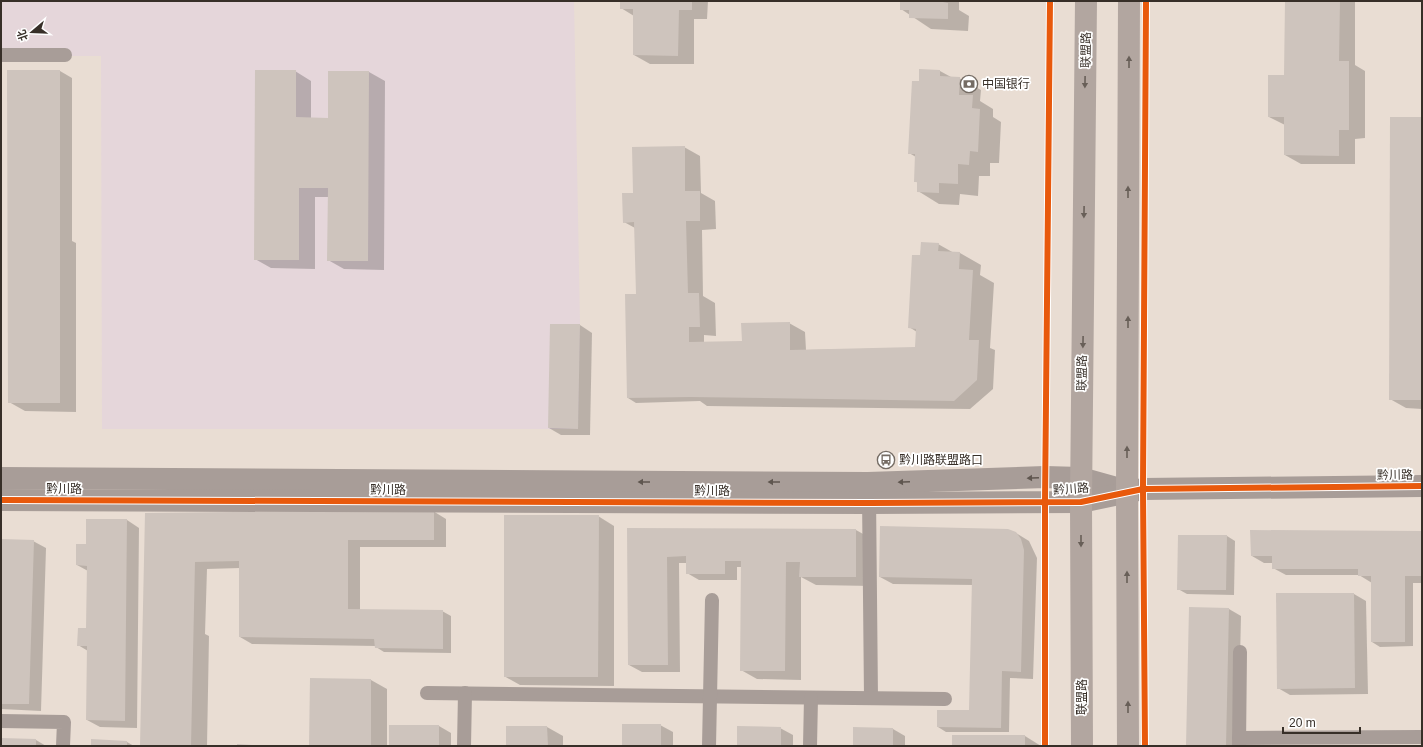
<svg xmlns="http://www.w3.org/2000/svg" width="1423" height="747" font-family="Helvetica,'Noto Sans SC',sans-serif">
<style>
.commercial{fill:#e5d6da}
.shadow{fill:#0003}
.building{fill:#cec4bd}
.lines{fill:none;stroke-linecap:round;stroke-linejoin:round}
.lane{stroke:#a89d98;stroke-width:14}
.street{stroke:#a89d98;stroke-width:22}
.secondary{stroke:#b2a6a0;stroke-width:22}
.cycleway-casing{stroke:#fff;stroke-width:8}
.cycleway{stroke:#e8590c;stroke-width:6}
.oneway{fill:#685f58}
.oneway2{fill:#5f564f}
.labels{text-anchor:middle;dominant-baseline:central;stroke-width:3.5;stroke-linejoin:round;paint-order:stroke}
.street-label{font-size:12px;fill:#372f28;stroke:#fff}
.poi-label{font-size:12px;fill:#372f28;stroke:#fff;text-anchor:start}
</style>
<rect width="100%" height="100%" fill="#e9ddd3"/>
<path class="commercial" d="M1,1H574L580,324L578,429H102L101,56H1Z"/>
<g class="shadow">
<path d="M621,1H708L707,19H694V64H650L634,55V16L621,8Z"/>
<path d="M901,1H959V10L969,16L968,31L931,29L901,9Z"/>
<path d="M1286,1H1355V65L1365,71V138L1355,139V164H1301L1285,155V125L1269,117L1285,76Z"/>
<path d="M60,71L72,78V241L76,243V412L25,411L9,402Z"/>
<path d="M295,71L311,81V119H329V72H369L385,81L384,270L344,269L328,260L329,197H315V269L271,268L255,259Z"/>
<path d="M940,71L951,77L959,78L981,90L980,101L993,109V117L1001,122L999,163H990V176H979L978,196L960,194L959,205L939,204L918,191V183L915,181L916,157L909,153L919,82Z"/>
<path d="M1422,118V409L1406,408L1390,399Z"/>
<path d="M684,147L700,156L701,193L715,201L716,229L702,230L703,296L715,303L716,336L704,335V343L743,342L789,323L805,332L806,350L916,348L917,332L909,327L921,256L938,244L954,253H960L981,265L980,275L994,283L990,348L995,350L993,389L970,409L707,406L700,401L636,403L628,398L637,295L635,228L624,222L634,193Z"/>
<path d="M580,325L592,333L590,435H561L549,428Z"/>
<path d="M433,511L446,519V547H360V610L442,611L451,616V653L384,652L376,647V646L252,644L240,637V568L207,569L205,634L209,636L207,746H141L146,514Z"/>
<path d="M598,516L614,526V686L520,685L504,676Z"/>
<path d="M127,520L139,528L137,728L100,727L87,720L88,651L78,645L87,629L88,571L77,565L87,545Z"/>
<path d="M628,529L856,530L872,539V586L816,585L801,577V680L757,679L741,670V567H737V580H699L687,573V563H679L680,672H642L629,665Z"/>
<path d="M1422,532V583H1413V646L1380,647L1372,642V583L1359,575H1286L1273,568V563H1264L1252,556Z"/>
<path d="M1016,533L1029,541L1037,558L1033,679L1010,678L1009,732H946L938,727L970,711L973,585L893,584L880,577Z"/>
<path d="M1227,536L1235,541L1234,595L1187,594L1178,589Z"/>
<path d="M1,540L33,541L46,548L41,711L1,709Z"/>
<path d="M1354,594L1366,601L1368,694L1290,695L1278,688Z"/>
<path d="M1229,609L1241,616L1238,746H1187Z"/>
<path d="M311,679L371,680L387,689V746H310Z"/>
<path d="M660,725L673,732V746H623Z"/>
<path d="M439,726L451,733V746H390Z"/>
<path d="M507,727H547L563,736V746H507Z"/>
<path d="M780,728L793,735V746H738Z"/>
<path d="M893,729L905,736V746H854Z"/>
<path d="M1025,736L1041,746H953Z"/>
<path d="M1,739L36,740L46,746H1Z"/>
<path d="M127,742L134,746H92Z"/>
</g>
<g class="building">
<path d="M620,1H692V10H679L678,56L633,55V9H620Z"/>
<path d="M900,1H938L948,3V19L909,18V10H900Z"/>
<path d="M1285,1H1340L1339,61H1349V130H1339V156L1284,155V117H1268V75H1284Z"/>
<path d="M919,69L940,70V76L960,77L959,95H973L972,108L980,109L978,152L970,151L969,165L958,164V184L939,183V193L917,192V182H914L915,154H908L912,81H919Z"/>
<path d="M7,70H60V403H8Z"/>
<path d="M255,70H296V117L328,118V71H369L368,261H327L328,188H299V260H254Z"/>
<path d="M1390,117H1422V400H1389Z"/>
<path d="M685,146V191H700V221H686L688,293H699L700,327H689V342L742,341L741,323L790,322V350L915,347L916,329L908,328L912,255H920L921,242L939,243L938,251L960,252L959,269L973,270L969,340H979L977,380L954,401L690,397L627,398L625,294H636L634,222L623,223L622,193H633L632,147Z"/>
<path d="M550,324H580L578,429L548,428Z"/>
<path d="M434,510V540H348V609L443,610V649L375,648L374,639L239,637V561L195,562L191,746H140L145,513Z"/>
<path d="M504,515H599L598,677H504Z"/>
<path d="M86,519H127L125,721L86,720L87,646H77L78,628H86L87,566L76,565V544H86Z"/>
<path d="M880,526L1008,529L1016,532L1021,539L1024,550L1021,672L1002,671L1001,728L937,727V710H969L972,579L879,577Z"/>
<path d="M627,528L856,529V577H799L800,562H786L785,671H740L741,561H725V574H686V556L667,557L668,665H628Z"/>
<path d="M1250,530L1422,531V576H1405V642H1371V576H1358V569H1272V556H1251Z"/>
<path d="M1178,535H1227L1226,590H1177Z"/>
<path d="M1,539L34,540L29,704H1Z"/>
<path d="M1276,593H1354L1355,688L1277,689Z"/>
<path d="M1189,607L1229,608L1226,746H1186Z"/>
<path d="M310,678L371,679V746H309Z"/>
<rect x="622" y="724" width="39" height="22"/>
<rect x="389" y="725" width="50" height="21"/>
<path d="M506,726H547L548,746H506Z"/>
<path d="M737,726L781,727V746H737Z"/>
<path d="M853,727L893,728V746H853Z"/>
<rect x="952" y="735" width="73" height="11"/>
<path d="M1,738L36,739V746H1Z"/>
<path d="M91,739L127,741V746H91Z"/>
<path d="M237,744L252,745V746H237Z"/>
</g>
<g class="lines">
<g class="lane">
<path d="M1,55H65"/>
<path d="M869,495L871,698"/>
<path d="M427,693L945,699"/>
<path d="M1,721L64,722L63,746"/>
<path d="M1239,738L1422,737"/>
<path d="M464,746L465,693"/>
<path d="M709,746L712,600"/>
<path d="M810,746L811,698"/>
<path d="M1239,746L1240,652"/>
</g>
<g class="street">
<path d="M1,478L868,483L1045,477L1081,478L1124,490"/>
<path d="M1,500L869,503L1081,502L1143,489L1422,486"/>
</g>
<g class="secondary">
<path d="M1082,746L1081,502L1086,1"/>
<path d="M1128,746L1127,491L1129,1"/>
</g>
<defs>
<g id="cycleway">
<path d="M1,500L869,503L1081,502L1143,489L1422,486"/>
<path d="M1045,746V501L1050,1"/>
<path d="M1145,746L1143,489L1146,1"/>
</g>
</defs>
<use href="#cycleway" class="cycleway-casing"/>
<use href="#cycleway" class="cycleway"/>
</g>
<defs><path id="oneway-solid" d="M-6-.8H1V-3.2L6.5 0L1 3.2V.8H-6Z"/></defs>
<g class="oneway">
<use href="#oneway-solid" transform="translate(1129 62) rotate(-90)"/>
<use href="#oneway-solid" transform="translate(1085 82) rotate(91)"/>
<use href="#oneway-solid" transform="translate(1128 192) rotate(-90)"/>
<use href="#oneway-solid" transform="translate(1084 212) rotate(91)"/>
<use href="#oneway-solid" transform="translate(1128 322) rotate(-90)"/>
<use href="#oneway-solid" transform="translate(1083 342) rotate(91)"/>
<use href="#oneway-solid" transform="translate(1127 452) rotate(-90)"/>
<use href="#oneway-solid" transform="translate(1081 541) rotate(90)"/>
<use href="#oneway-solid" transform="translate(1127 577) rotate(-90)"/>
<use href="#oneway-solid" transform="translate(1128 707) rotate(-90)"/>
</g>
<g class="oneway2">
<use href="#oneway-solid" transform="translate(1033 478) rotate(178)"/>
<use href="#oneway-solid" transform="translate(644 482) rotate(-180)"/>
<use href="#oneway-solid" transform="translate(774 482) rotate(-180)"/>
<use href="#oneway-solid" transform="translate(904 482) rotate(178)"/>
</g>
<defs>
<symbol id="bank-ring" viewBox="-11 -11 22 22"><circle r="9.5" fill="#fff" stroke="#756c64" stroke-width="1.5"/><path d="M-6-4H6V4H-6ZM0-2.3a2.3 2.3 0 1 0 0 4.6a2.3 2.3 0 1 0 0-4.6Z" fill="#756c64"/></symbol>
<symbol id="bus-ring" viewBox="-11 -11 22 22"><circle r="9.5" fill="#fff" stroke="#756c64" stroke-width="1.5"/><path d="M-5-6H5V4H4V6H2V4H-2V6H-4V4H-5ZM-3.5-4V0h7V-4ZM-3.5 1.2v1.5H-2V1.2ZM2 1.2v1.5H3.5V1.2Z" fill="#756c64"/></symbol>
</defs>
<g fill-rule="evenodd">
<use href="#bank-ring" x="959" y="74" width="20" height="20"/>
<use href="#bus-ring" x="876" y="450" width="20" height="20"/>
</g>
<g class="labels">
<g class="street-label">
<text transform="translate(1086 50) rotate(-89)">联盟路</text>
<text transform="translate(1082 373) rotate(-89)">联盟路</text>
<text transform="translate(1395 475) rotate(-1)">黔川路</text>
<text x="64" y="489">黔川路</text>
<text transform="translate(1071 489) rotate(-4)">黔川路</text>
<text x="388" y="490">黔川路</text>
<text x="712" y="491">黔川路</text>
<text transform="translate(1082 697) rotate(-90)">联盟路</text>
</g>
<g class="poi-label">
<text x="982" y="84">中国银行</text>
<text x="899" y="460">黔川路联盟路口</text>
</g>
</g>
<rect width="1423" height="747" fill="none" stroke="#372f28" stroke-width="4"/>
<g transform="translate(32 32) rotate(251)" stroke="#ffffff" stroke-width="3" paint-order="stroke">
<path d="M0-3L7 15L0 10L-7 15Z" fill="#372f28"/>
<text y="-6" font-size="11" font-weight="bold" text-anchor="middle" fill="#372f28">北</text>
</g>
<path d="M1283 727v6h77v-6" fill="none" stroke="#372f28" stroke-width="2"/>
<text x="1289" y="727" font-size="12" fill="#372f28" stroke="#ffffff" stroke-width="3" paint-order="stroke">20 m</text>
</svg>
